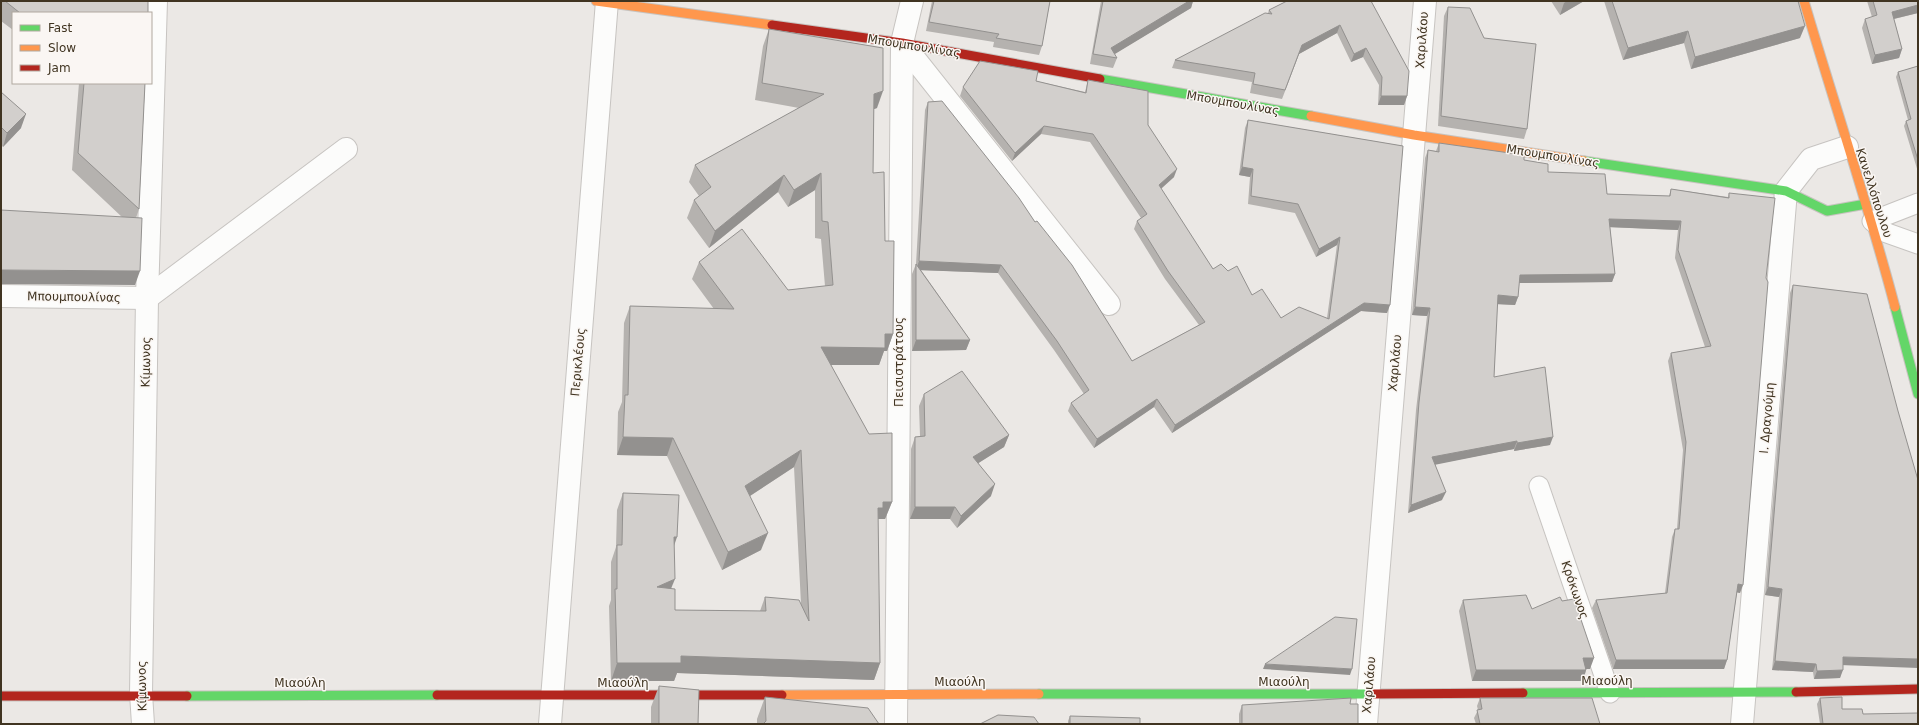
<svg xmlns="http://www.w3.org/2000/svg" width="1919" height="725" font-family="'DejaVu Sans',sans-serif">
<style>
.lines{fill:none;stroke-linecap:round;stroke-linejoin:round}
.lane-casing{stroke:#c7c4c1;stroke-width:21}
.street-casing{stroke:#c7c4c1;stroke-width:24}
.fast-casing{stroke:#c7c3bf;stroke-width:11}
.slow-casing{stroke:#c7c3bf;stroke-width:11}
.jam-casing{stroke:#c7c3bf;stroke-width:11}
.lane{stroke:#fcfcfb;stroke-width:19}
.street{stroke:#fcfcfb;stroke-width:22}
.fast{stroke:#63d668;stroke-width:9}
.slow{stroke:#ff974d;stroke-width:9}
.jam{stroke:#b3261e;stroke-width:9}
.wall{fill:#b5b2af}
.shaded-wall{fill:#93918f}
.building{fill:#d2cfcc;stroke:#93918f}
.labels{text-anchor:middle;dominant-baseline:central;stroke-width:3;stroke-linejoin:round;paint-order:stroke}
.street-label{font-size:12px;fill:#403421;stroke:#faf6f3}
</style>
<rect width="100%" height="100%" fill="#ebe8e5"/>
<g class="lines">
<defs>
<g id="lane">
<path d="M1918,203L1872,221L1887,233L1918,244"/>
<path d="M1539,486L1610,693"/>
</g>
<g id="street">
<path d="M902,43L1109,304"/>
<path d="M1,296L147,298L346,149"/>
<path d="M143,724L141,694L147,298L156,1"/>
<path d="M550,724L607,1"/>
<path d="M896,724L902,43L912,1"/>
<path d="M1366,724L1425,1"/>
<path d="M1742,724L1786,191L1811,159L1847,147"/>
</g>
<g id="fast">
<path d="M1100,79L1311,116"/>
<path d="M1584,161L1786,191L1827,211L1866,204"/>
<path d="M1895,307L1918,394"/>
<path d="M1523,693L1796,692"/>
<path d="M1039,694H1371"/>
<path d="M187,696L437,695"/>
</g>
<g id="slow">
<path d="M596,1L772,25"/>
<path d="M1804,1C1834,103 1868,204 1895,307"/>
<path d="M1311,116L1414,135L1584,161"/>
<path d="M782,695L1039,694"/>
</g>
<g id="jam">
<path d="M772,25L902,43L1100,79"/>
<path d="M1796,692L1918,689"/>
<path d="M1371,694L1523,693"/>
<path d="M437,695H782"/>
<path d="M1,696H187"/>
</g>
</defs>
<use href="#lane" class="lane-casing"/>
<use href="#street" class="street-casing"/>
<use href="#fast" class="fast-casing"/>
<use href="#slow" class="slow-casing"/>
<use href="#jam" class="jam-casing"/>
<use href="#lane" class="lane"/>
<use href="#street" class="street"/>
<use href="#fast" class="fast"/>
<use href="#slow" class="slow"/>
<use href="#jam" class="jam"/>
</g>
<g class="wall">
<path d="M1,1H148V13H13V30L1,21Z"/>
<path d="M932,1H1050L1042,46L1039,55L993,47L994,42L926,31Z"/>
<path d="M1101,1H1193L1191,8L1114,54L1117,58L1113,68L1090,64Z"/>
<path d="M1287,1H1372H1371L1407,96L1404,105H1378L1379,85L1363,57L1351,62L1337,33L1299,54L1282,99L1250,93L1252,82L1172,68L1175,60L1268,13L1269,10Z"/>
<path d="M1551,1H1584L1560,15Z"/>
<path d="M1604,1H1798L1800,38L1691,69L1684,43L1623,60Z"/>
<path d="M1867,1H1918V13L1894,19L1902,49L1899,58L1872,64L1862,28L1865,19L1872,17Z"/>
<path d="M1448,7L1527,129L1524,139L1438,126L1444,16Z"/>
<path d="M769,29L877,108L874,109L873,173L885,241L893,334L887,351H884L879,365H831L892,502L885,519H878L880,663L874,680L677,673L674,681H611L609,606L611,600V562L616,547L617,510L623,493L674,544L671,589L675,610L760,611L765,597L801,604L794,467L750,496L761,550L722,570L667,456L617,455L618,412L622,402L624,323L630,306L714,309L692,279L699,262L788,290L825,286L821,239L815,238V190L788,207L778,192L709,248L687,218L694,200L699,196L689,182L695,165L799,108L755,100L763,46Z"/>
<path d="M1918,66V172L1904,126L1906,121L1908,120L1896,77L1898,72Z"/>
<path d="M1088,80L1148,125L1174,177L1161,189L1213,269L1252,295L1281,318H1327L1337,245L1316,257L1295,213L1248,204L1250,177L1239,175L1245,128L1248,120L1403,146L1387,313L1361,311L1172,433L1154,407L1094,448L1068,411L1071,403L1084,394L1054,350L998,273L921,270L970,340L966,350L912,351V274L916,264L925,110L928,102L1035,222L1132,361L1199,325L1165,279L1134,229L1137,221L1141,218L1090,142L1041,134L1012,161L960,96L963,87L1036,81L1085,92Z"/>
<path d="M79,83H145L139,209L136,218L135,285L122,217L72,170Z"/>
<path d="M1,92L21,128L3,147L1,145Z"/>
<path d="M1439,143L1524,160L1548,172L1607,194L1669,196L1671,189L1728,197L1729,193L1766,278L1740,593L1737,592L1727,660L1724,669H1613L1592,608L1596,600L1665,593L1672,537L1675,529H1677L1683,450L1668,361L1671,353L1705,347L1675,258L1678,230L1610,227L1615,274L1612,282L1519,283L1518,297L1515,305L1497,304L1494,377L1550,445L1514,451V449L1435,464L1442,500L1408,513L1416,410L1427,316L1412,315L1425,158L1428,150L1436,151Z"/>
<path d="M1793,285L1843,665L1840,678L1814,679L1813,672L1772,670L1779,597L1765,595L1790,293Z"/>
<path d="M924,394L1009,435L1004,447L978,463L991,496L957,528L950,519H910L911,449L915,437L920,436L919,406Z"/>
<path d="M1463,600L1532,609L1590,669H1586V670L1583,681H1472L1459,611Z"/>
<path d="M659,686L698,724H651V707Z"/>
<path d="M765,697L879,724H757V719Z"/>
<path d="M1480,698L1600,724H1476L1474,718L1478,710L1477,706Z"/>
<path d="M1820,698L1842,709L1863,714L1918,724H1820L1817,704Z"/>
<path d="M1350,704L1358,724H1239V714L1242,705Z"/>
<path d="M1070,716L1140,724H1068V721Z"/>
</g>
<g class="shaded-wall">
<path d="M1189,1H1193L1191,8L1110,57L1111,48Z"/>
<path d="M1567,1H1584L1560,15L1564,3Z"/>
<path d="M1918,5V13L1889,20L1892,12Z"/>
<path d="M1340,25L1337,33L1299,54L1282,99L1302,45Z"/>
<path d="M1805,26L1800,38L1691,69L1695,57Z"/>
<path d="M1688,31L1684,43L1623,60L1628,48Z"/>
<path d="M1366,48L1363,57L1351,62L1354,54Z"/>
<path d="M1902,49L1899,58L1872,64L1875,55Z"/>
<path d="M883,91L877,108L868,111L874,94Z"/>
<path d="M1381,96H1407L1404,105H1378Z"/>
<path d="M26,114L21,128L3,147L7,133Z"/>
<path d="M1044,126L1041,134L1012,161L1015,153Z"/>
<path d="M1242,167L1253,169L1250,177L1239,175Z"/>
<path d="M1177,169L1174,177L1156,193L1159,185Z"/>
<path d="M821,173L815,190L788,207L794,190Z"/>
<path d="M784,175L778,192L709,248L715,231Z"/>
<path d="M1609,219L1681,221L1678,230L1606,227Z"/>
<path d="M1340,237L1337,245L1316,257L1319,249Z"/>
<path d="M919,261L1001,265L998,273L916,270Z"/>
<path d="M1,270L140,271L135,285L1,284Z"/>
<path d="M1615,274L1612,282L1517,283L1520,275Z"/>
<path d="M1498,295L1518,297L1515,305L1495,304Z"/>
<path d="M1364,303L1390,305L1387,313L1361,311L1172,433L1175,425Z"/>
<path d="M1415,307L1430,308L1427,316L1412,315Z"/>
<path d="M885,334H893L887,351H884L879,365H815L821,347Z"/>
<path d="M916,340H970L966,350L912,351Z"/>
<path d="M1157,399L1154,407L1094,448L1097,439Z"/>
<path d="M1009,435L1004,447L969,469L973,457Z"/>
<path d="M623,437L673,438L667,456L617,455Z"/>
<path d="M1553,437L1550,445L1514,451L1517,443Z"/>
<path d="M1517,441L1514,449L1429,466L1432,457Z"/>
<path d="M801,450L794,467L739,503L745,486Z"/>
<path d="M995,484L991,496L957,528L961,516Z"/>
<path d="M1446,492L1442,500L1408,513L1411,505Z"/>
<path d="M883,502H892L885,519H878V508Z"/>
<path d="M915,507H955L950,519H910Z"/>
<path d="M768,533L761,550L722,570L728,552Z"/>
<path d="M674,537H677L671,555Z"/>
<path d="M675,579L668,596L657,587Z"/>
<path d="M1738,584L1743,585L1740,593L1735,592Z"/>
<path d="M1768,587L1782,589L1779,597L1765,595Z"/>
<path d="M681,656L880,663L874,680L677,673L674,681H611L617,663Z"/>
<path d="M1843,657L1918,659V668L1840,665Z"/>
<path d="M1583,658H1594L1590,669H1579Z"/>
<path d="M1616,660H1727L1724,669H1613Z"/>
<path d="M1775,661L1816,664L1813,672L1772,670Z"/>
<path d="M1265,664L1352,669L1350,675L1263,669Z"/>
<path d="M1476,670H1586L1583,681H1472Z"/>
<path d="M1843,670L1840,678L1814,679L1817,671Z"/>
</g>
<g class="building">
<path d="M5,1H148V13H20Z"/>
<path d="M934,1H1050L1042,46L996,38L999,34L929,22Z"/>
<path d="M1103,1H1189L1111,48L1117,58L1093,54Z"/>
<path d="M1287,1H1371L1409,71L1407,96H1381L1382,77L1366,48L1354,54L1340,25L1302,45L1285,90L1253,84L1255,73L1175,60L1265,13L1272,14L1269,10Z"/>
<path d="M1612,1H1798L1805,26L1695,57L1688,31L1628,48Z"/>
<path d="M1873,1H1918V5L1892,12L1902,49L1875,55L1865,19L1877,15Z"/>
<path d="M1448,7L1470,8L1484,38L1536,44L1527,129L1441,116Z"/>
<path d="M769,29L883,48V91L874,94L873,173L884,172L885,241H894L893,334H885V348L821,347L869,434L892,433V502H883V508H878L880,663L681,656V663H617L615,589H617V545H622L623,493L679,495L677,537H674L675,579L657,587L675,589V610L766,611L765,597L799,600L809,621L801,450L745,486L768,533L728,552L673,438L623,437L625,395H628L630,306L734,309L699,262L742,229L788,290L833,285L828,222L822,221L821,173L794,190L784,175L715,231L694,200L711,187L695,165L824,94L762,83Z"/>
<path d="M980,61L1038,71L1036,81L1086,93L1088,80L1148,91V125L1177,169L1159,185L1213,269L1221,264L1228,271L1237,266L1252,295L1262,289L1281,318L1299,307L1329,319L1340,237L1319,249L1298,204L1251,196L1253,169L1242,167L1248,120L1403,146L1390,305L1364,303L1175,425L1157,399L1097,439L1071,403L1089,390L1057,341L1001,265L919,261L928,102L942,101L1019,198L1035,222L1037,221L1072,265L1132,361L1205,322L1168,271L1137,221L1147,214L1093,134L1044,126L1015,153L963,87Z"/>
<path d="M1918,66V160L1906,121L1911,119L1898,72Z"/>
<path d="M84,83H145L139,209L78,153Z"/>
<path d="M1,92L26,114L7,133L1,127Z"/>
<path d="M1439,143L1524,155V160L1548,164V172L1605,174L1607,194L1670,196L1671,189L1729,198V193L1775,198L1766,278L1768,282L1743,585L1738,584L1727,660H1616L1596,600L1667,593L1675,529H1679L1686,442L1671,353L1711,346L1678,250L1681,221L1609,219L1615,274L1520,275L1518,297L1498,295L1494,377L1545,367L1553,437L1517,443V441L1432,457L1446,492L1411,505L1419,402L1430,308L1415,307L1428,150L1439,152Z"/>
<path d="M1,210L142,218L140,271L1,270Z"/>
<path d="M916,264L970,340H916Z"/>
<path d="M1793,285L1867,294L1898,411L1918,480V659L1843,657V670L1817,671L1816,664L1775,661L1782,589L1768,587Z"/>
<path d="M962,371L1009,435L973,457L995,484L961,516L955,507H915V437L925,436L924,394Z"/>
<path d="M1526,595L1532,609L1560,597L1562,601L1574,599L1594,658H1583L1586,670H1476L1463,600Z"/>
<path d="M1335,617L1357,619L1352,669L1265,664Z"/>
<path d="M659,686L699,690L698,724H659Z"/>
<path d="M765,697L868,708L879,724H763L766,721Z"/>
<path d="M1842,697V709H1862L1863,714L1918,713V724H1823L1820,698Z"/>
<path d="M1351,698L1350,704H1358V724H1242V705Z"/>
<path d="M1480,698H1592L1600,724H1480L1477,710L1482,709Z"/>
<path d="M998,715L1034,717L1039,724H980Z"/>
<path d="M1070,716L1140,718V724H1070Z"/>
</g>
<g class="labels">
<g class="street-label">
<text transform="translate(1422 40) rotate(-86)">Χαριλάου</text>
<text transform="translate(914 46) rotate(9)">Μπουμπουλίνας</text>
<text transform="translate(1233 103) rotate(10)">Μπουμπουλίνας</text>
<text transform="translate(1553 156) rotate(9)">Μπουμπουλίνας</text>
<text transform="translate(1874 193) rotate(72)">Κανελλόπουλου</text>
<text transform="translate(74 297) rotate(1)">Μπουμπουλίνας</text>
<text transform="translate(146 362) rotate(-89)">Κίμωνος</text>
<text transform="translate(578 362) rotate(-85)">Περικλέους</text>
<text transform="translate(899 362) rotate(-90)">Πεισιστράτους</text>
<text transform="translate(1395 363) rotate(-85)">Χαριλάου</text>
<text transform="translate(1767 418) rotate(-85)">Ι. Δραγούμη</text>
<text transform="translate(1575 590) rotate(71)">Κρόκωνος</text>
<text x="1607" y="681">Μιαούλη</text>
<text x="960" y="682">Μιαούλη</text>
<text x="1284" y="682">Μιαούλη</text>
<text x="300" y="683">Μιαούλη</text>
<text x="623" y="683">Μιαούλη</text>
<text transform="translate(1369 685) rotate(-85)">Χαριλάου</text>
<text transform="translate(142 686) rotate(-91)">Κίμωνος</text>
</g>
</g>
<rect width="1919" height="725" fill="none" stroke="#403421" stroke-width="4"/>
<rect x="12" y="12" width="140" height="72" fill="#faf6f3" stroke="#b0a89f"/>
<rect x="20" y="25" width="20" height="6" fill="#63d668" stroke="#b0a89f"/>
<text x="48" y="32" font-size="12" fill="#403421">Fast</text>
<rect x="20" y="45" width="20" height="6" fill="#ff974d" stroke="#b0a89f"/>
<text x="48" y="52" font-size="12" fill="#403421">Slow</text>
<rect x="20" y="65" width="20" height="6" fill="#b3261e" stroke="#b0a89f"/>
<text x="48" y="72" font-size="12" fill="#403421">Jam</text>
</svg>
